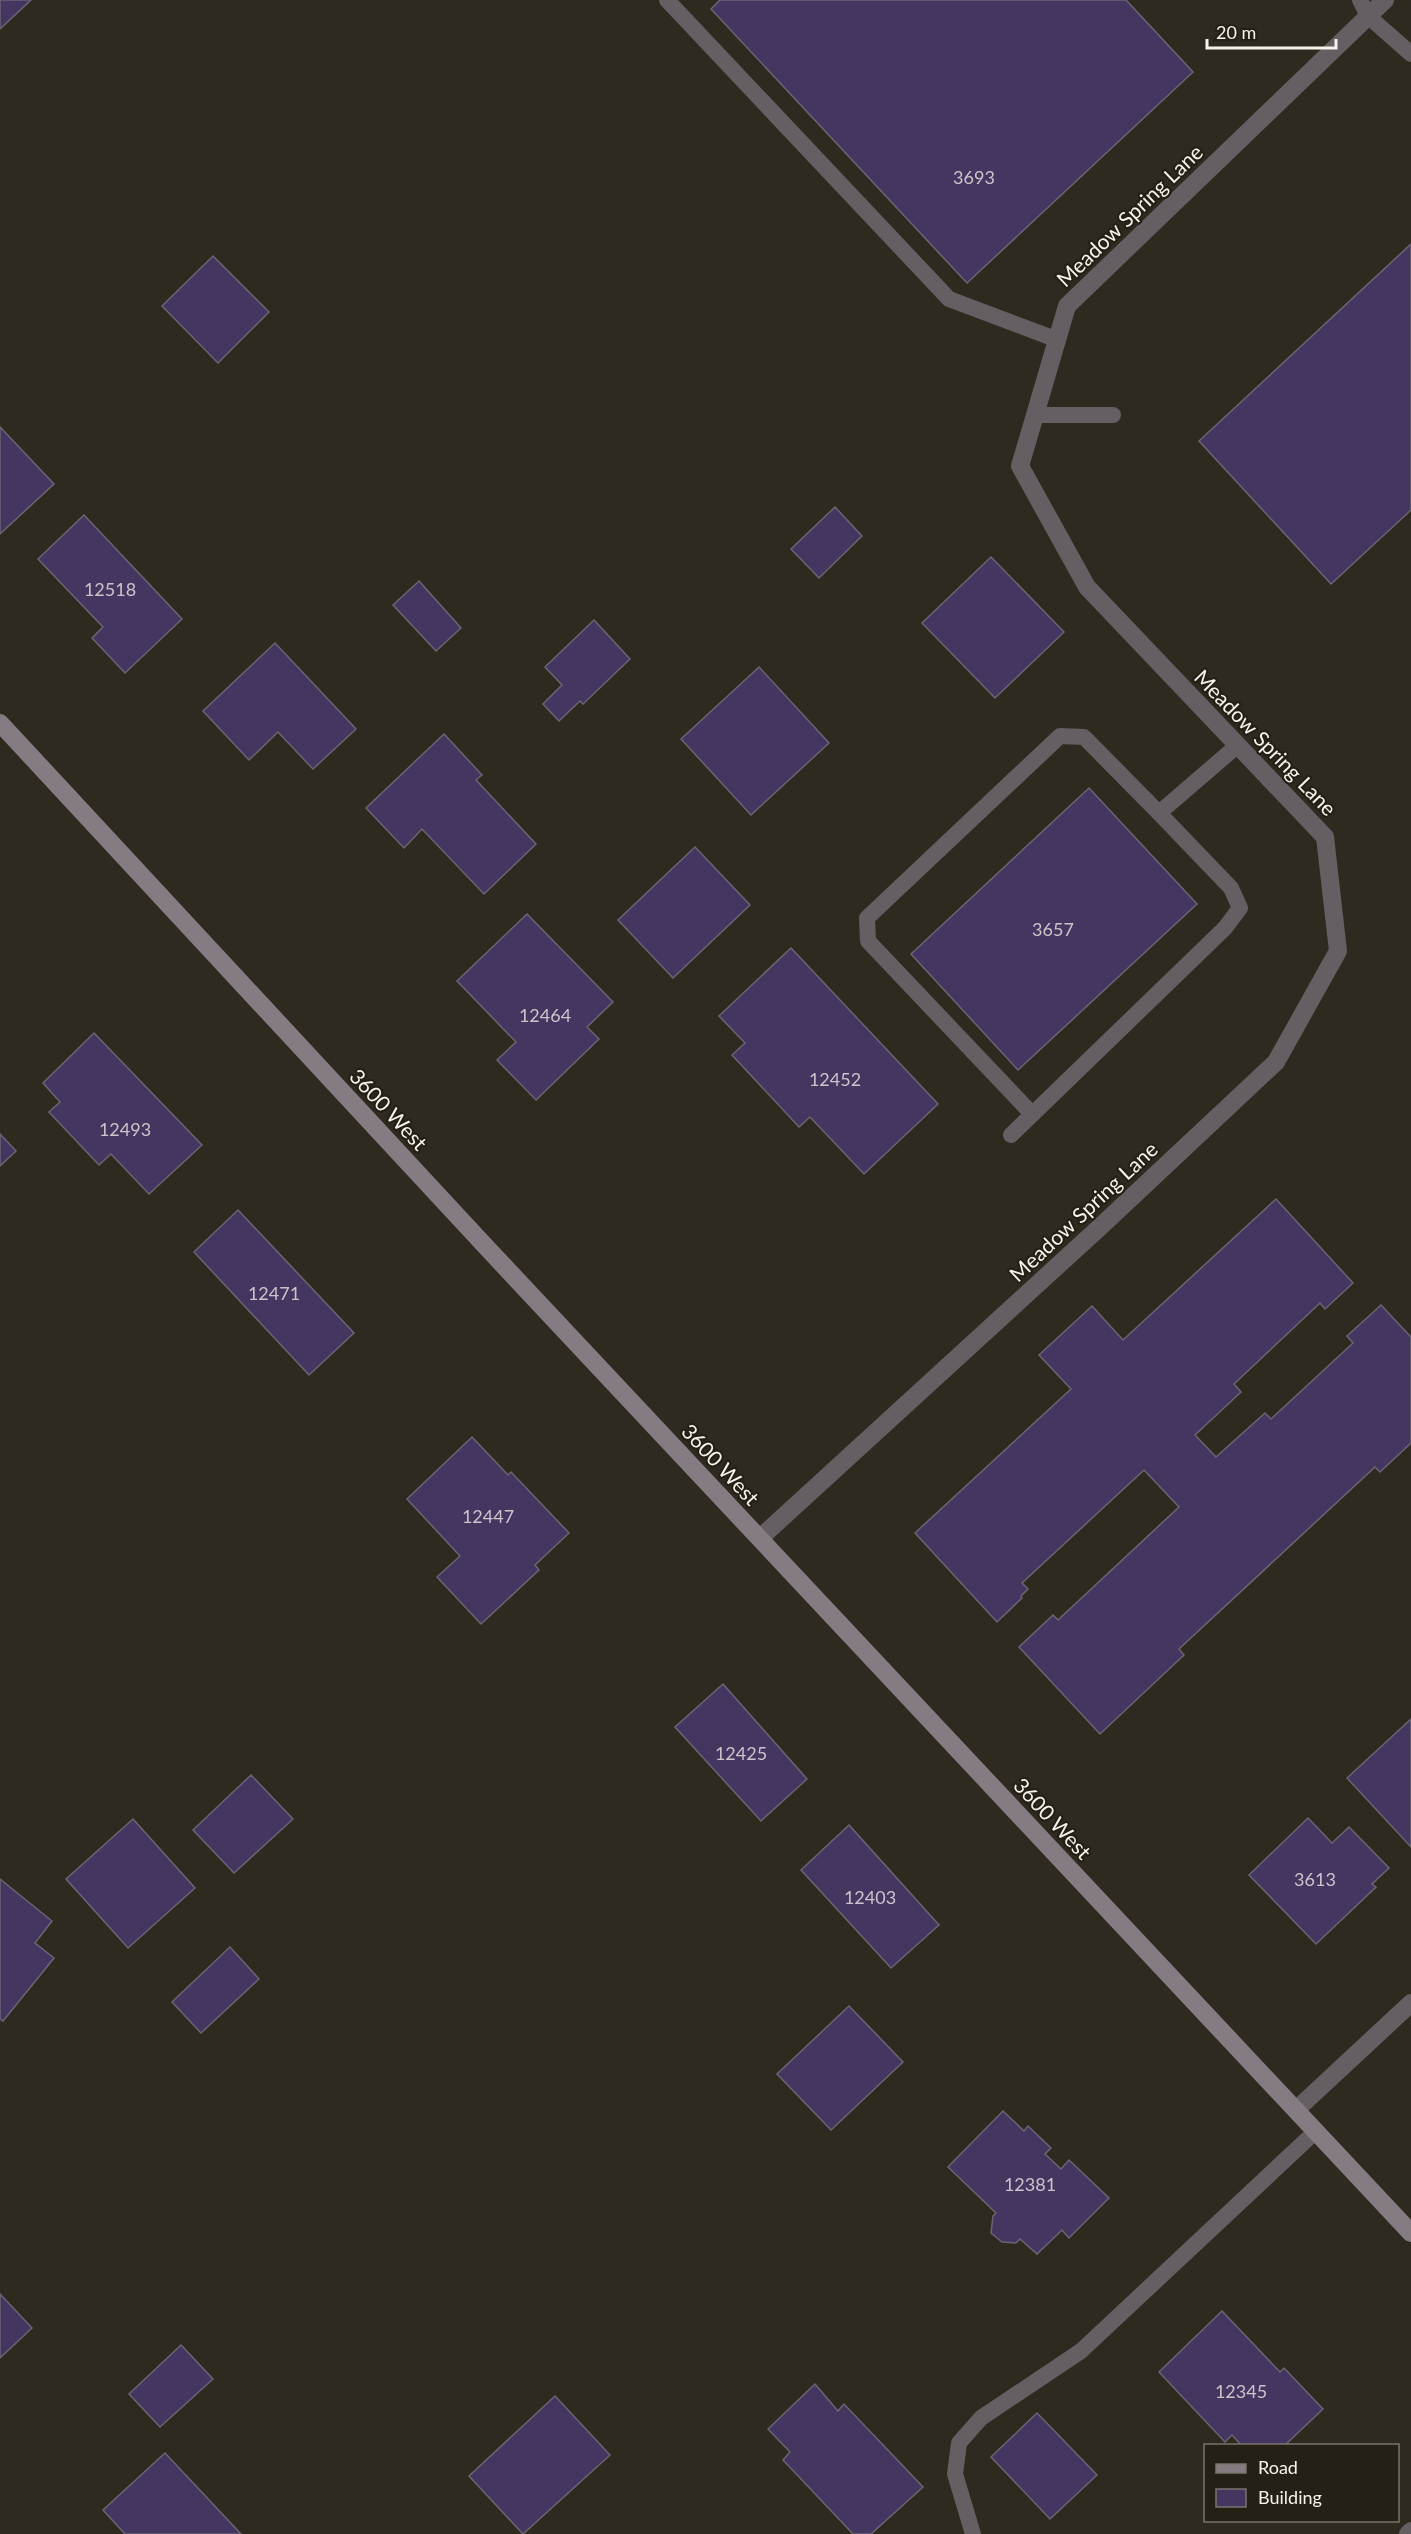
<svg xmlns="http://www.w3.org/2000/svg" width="1411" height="2534" font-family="Lato,sans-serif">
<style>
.building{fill:#443561;stroke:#696673;stroke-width:1.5}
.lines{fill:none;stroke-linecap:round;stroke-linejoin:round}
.lane{stroke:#655f63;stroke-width:16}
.street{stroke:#655f63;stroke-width:18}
.secondary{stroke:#857c83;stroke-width:18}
.labels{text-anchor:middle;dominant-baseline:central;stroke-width:4.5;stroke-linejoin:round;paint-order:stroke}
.number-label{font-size:18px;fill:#cac4c9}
.street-label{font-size:21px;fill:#f6f3ec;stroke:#252016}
</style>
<rect width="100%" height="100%" fill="#2f2a1f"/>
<g class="building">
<path d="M0,0H31L0,29Z"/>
<path d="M720,0H1126L1193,72L967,283L711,9Z"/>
<path d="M1411,244V510L1331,584L1199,441Z"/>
<path d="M213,256L269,312L218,363L162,306Z"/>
<path d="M0,427L54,484L0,534Z"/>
<path d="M835,507L862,536L819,578L791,549Z"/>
<path d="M84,515L182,619L125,673L92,638L103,627L38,559Z"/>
<path d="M991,557L1064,632L995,698L922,623Z"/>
<path d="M419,581L461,628L436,651L393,605Z"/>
<path d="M594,620L630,659L583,704L580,701L559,721L543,704L562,685L545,667Z"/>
<path d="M275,643L356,729L313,769L278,732L249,760L203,711Z"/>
<path d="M759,667L829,743L751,815L681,739Z"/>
<path d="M444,734L482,775L476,780L536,844L484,894L422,829L404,848L366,808Z"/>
<path d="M1089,788L1197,904L1018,1070L911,954Z"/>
<path d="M695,847L750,905L673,978L618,920Z"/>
<path d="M527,914L613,1002L587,1027L599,1039L536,1100L497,1060L516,1042L457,981Z"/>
<path d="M791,948L938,1104L864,1174L810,1117L799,1127L732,1055L745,1043L719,1016Z"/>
<path d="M94,1033L202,1145L149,1194L111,1154L99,1165L49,1112L60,1102L43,1083Z"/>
<path d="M0,1134L16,1151L0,1166Z"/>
<path d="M1276,1199L1353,1283L1325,1309L1320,1303L1234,1384L1241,1392L1195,1435L1216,1457L1265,1413L1271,1419L1353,1343L1347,1336L1381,1305L1411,1337V1443L1380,1472L1375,1467L1179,1649L1184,1655L1100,1734L1019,1647L1053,1615L1058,1620L1179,1507L1144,1470L1022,1583L1028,1589L1021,1596L1022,1598L997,1622L915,1533L1071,1389L1039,1355L1092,1306L1123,1340Z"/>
<path d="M238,1210L354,1333L309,1375L194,1252Z"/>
<path d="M472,1437L508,1475L511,1472L569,1533L535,1565L539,1570L481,1624L437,1577L460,1556L407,1499Z"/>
<path d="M723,1684L807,1779L761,1821L675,1727Z"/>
<path d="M1411,1719V1847L1347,1778Z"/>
<path d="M251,1775L293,1819L234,1873L193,1830Z"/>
<path d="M1308,1818L1332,1843L1349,1827L1389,1868L1372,1884L1376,1887L1316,1944L1249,1875Z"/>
<path d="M133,1819L195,1888L128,1948L66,1879Z"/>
<path d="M849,1825L939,1925L891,1968L801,1870Z"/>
<path d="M0,1879L52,1921L35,1943L54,1958L3,2021L0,2019Z"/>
<path d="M230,1947L259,1979L201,2033L172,2002Z"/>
<path d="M849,2006L903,2062L831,2130L777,2074Z"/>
<path d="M1003,2111L1024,2131L1028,2126L1051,2148L1045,2154L1061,2169L1069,2160L1109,2198L1069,2238L1062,2230L1037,2254L1020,2239L1016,2243L1002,2242L991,2233L993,2216L996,2213L948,2167Z"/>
<path d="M0,2294L32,2328L0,2358Z"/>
<path d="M1222,2311L1280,2372L1284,2368L1323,2409L1284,2446H1242L1232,2435L1225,2442L1159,2372Z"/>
<path d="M181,2345L213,2379L160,2427L129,2394Z"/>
<path d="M815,2384L838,2411L844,2404L923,2487L871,2534H853L783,2460L790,2452L768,2429Z"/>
<path d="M555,2396L610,2455L523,2534L469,2476Z"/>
<path d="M1037,2413L1097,2475L1050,2519L991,2457Z"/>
<path d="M165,2453L241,2534H125L103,2510Z"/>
</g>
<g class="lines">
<g class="lane">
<path d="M667,0L949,299L1058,340"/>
<path d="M1360,0L1368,16L1411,54"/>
<path d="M1036,415H1113"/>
<path d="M1032,1114L868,941L867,918L1060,736L1084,737L1159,813"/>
<path d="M1011,1135L1225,928L1240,908L1231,888L1159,813L1238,745"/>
<path d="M973,2534L955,2474L959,2443L981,2418L1081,2351L1316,2131"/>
</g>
<g class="street">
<path d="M760,1538L1100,1227L1276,1062L1338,951L1325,837L1087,587L1020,466L1067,306L1385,0"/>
<path d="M1296,2110L1411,2003"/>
<path d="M1408,2534L1411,2531"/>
</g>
<path class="secondary" d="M0,723L489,1250L1411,2233"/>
</g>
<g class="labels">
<g class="number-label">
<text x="974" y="177">3693</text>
<text x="110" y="589">12518</text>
<text x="1053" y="929">3657</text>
<text x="545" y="1015">12464</text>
<text x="835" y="1079">12452</text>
<text x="125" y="1129">12493</text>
<text x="274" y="1293">12471</text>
<text x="488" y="1516">12447</text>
<text x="741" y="1753">12425</text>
<text x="1315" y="1879">3613</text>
<text x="870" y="1897">12403</text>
<text x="1030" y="2184">12381</text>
<text x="1241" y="2391">12345</text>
</g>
<g class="street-label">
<text transform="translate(1129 215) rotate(-44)">Meadow Spring Lane</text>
<text transform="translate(1266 742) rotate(46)">Meadow Spring Lane</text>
<text transform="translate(389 1109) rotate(47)">3600 West</text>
<text transform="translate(1083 1211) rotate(-43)">Meadow Spring Lane</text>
<text transform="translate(721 1464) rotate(47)">3600 West</text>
<text transform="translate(1053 1818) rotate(47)">3600 West</text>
</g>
</g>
<rect x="1204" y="2444" width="195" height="78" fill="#252016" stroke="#79746c" stroke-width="1.5"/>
<rect x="1216" y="2464" width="30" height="9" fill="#857c83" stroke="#79746c" stroke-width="1.5"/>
<text x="1258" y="2474" font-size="18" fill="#f6f3ec">Road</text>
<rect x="1216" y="2489" width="30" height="18" fill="#443561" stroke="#79746c" stroke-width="1.5"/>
<text x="1258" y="2504" font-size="18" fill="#f6f3ec">Building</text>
<path d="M1207 39v9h129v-9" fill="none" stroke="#f6f3ec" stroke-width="3"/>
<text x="1216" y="39" font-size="18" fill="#f6f3ec" stroke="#252016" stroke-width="4.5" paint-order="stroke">20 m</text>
</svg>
